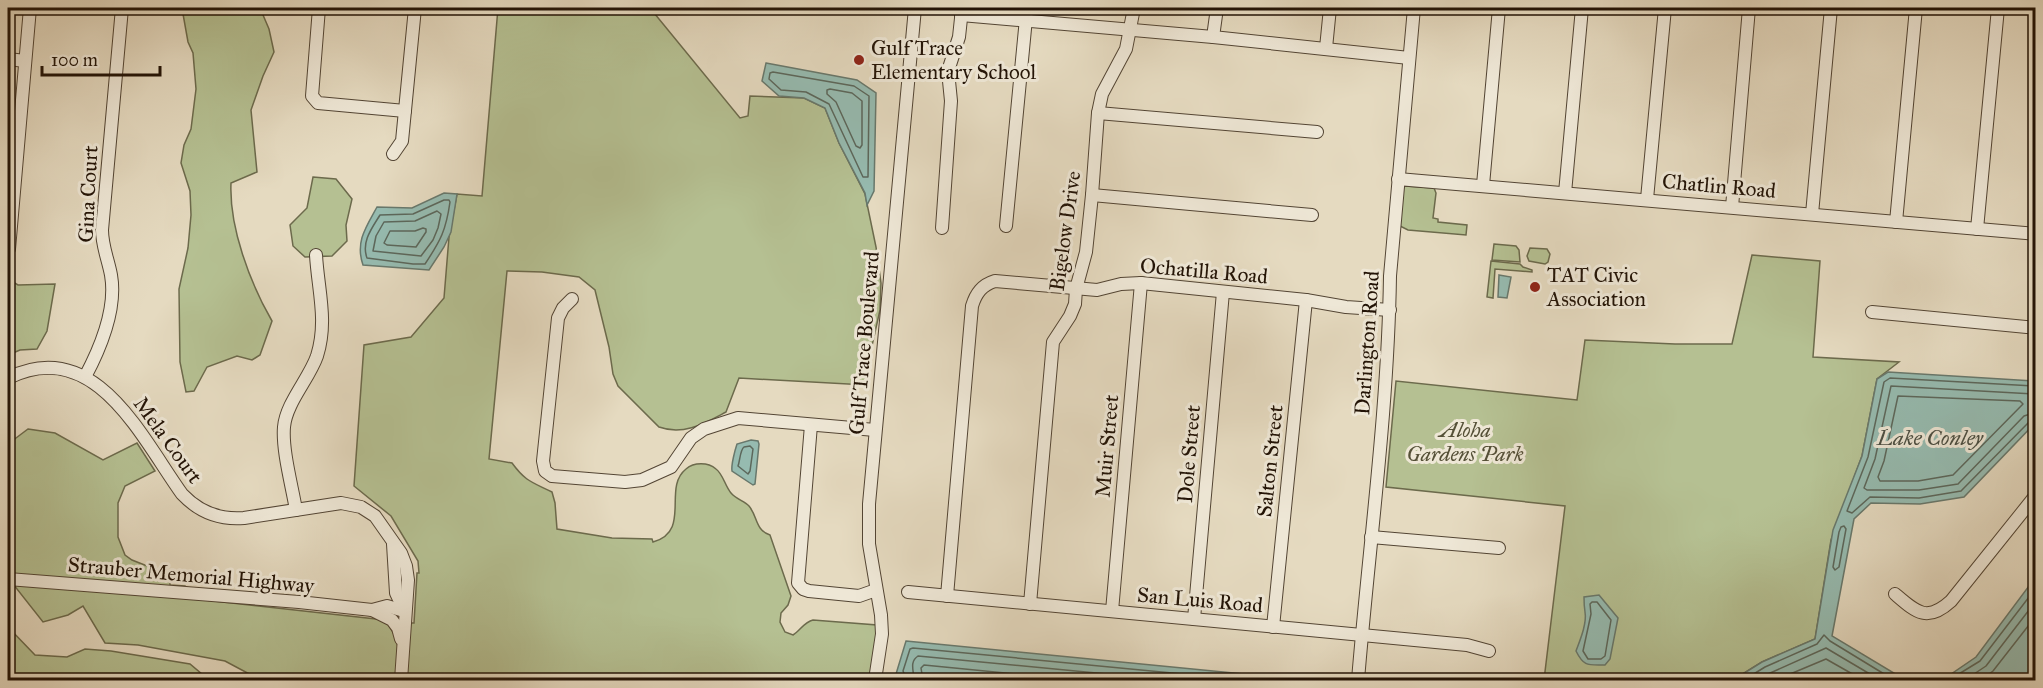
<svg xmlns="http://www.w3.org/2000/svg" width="2043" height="688" font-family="'IM FELL Great Primer',serif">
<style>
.green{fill:#b5c092;stroke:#6c6a4c;stroke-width:1.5}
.water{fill:#96bbb0;stroke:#68786c;stroke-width:1.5}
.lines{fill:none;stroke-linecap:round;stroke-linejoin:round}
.shore{stroke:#5c675b;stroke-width:1.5}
.minor-casing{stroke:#534534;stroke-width:14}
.minor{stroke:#eee7d6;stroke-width:12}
.poi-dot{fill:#8f2418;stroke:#eee7d6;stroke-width:2}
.labels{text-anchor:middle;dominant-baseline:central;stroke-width:6;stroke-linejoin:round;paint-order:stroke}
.poi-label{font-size:21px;fill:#221306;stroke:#eee7d6;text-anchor:start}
.street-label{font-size:21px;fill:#221306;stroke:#eee7d6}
.park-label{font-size:21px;font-style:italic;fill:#555037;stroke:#eee7d6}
.water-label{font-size:22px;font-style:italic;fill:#4b4e42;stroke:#eee7d6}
</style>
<rect width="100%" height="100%" fill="#e5dac0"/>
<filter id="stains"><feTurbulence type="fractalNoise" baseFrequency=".00333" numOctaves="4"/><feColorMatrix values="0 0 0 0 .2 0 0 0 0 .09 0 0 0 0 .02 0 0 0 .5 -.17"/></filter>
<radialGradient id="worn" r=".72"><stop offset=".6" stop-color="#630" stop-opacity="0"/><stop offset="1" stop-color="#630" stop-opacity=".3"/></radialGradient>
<g class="green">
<path d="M185,8H260L269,29L274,52L263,76L251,110L257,172L231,183C229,227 250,283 272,321L260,355L252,360L237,356L207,367L194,391L186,392L180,362L179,289L188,248L191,215L190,191L181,163L184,145L191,129L196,89L193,53L188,42L183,14Z"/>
<path d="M498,8H650L740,118L748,116L750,96L804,98L825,108L839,143L865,194L876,247L881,283L880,310L867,368L866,385L739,378L726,412C705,423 684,436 659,427L618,386L613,374L609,347L595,290L579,277L542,272L507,271L489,459L512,463C526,482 532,482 552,492L555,503L557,529L612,538L652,539L653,542C692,531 662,488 686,469C694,462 708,462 716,469C723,474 725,486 731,493C736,499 744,501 749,506C758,517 755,530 770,535L791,596L788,605L781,613L780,622L785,632L793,635C800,631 804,622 813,620L877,625L876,654L869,680H406L410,623H414L417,573H419L418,561L391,516L354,486L364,345L411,337L444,298L449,237L457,194L482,196Z"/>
<path d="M313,177L336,179L352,199L346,225L347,241L332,256L305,257L293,246L290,225L307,208Z"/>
<path d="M1405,186L1434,188L1436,193L1433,218L1438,219V222L1467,225L1466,235L1408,230L1400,226L1403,188Z"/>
<path d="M1494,244L1516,246L1519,250L1520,262L1492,260Z"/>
<path d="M1530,248L1547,249L1550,254L1548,262L1545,264L1529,261L1527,256Z"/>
<path d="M1752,255L1820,261L1813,357L1899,362L1877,379L1862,456L1831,540L1815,639L1762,662L1733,680H1544L1565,506L1386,487L1396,381L1577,400L1585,340L1675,344H1732Z"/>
<path d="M1491,261L1520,264L1523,267L1532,270V272L1495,269L1493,298L1487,297Z"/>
<path d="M8,279L18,285L55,284L47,331L37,349L20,350L8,355Z"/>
<path d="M28,429L55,433L103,460L137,443L155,471L125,486L118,503V537L125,555L132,560L170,575V585L185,586L192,591L8,575V444Z"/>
<path d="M13,584L205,600L385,620C403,644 398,652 397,680H255V677L225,661L138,645L105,643L83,606L68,615L43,622Z"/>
<path d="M8,627L35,655L67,657L85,649L111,651L190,664L209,680H8Z"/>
</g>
<g class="water">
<path d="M766,63L857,80L876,93L874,191L867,205L865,193L839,143L825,108L804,98L779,96L762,81Z"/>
<path d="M444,193L457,194L451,232L444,247L429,270L363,265C355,242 366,227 377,207L412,208Z"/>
<path d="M1499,275L1511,277L1507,298L1498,297Z"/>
<path d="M1888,372L2035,381V423L1964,497L1920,504L1871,503L1854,519L1832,636L1902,678L1920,680H1733L1762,662L1815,639L1833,530L1862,456L1877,379Z"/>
<path d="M751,440L758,441L759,444L755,484L753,485L732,471C731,465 735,450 737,444Z"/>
<path d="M2035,578V680H1932L1951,674L1976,657Z"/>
<path d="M1599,595L1618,618L1610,659L1605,665C1588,665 1584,667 1576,651C1580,640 1587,624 1585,612C1584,606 1584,602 1584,597Z"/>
<path d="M906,641L1306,680H903L896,674Z"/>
</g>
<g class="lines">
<g class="shore">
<path d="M773,72L854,86L869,96L868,177H863L829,104L806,92L781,90L769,79L770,73Z"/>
<path d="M830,89L852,93L862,101V145L860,148L856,146L836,102L827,94V90Z"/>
<path d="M444,200H449L450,202C446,230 441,240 425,264H413L367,258C361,242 372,228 380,215L413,214Z"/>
<path d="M437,211L441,214L438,228L433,240L421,256L373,251L376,236L384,222L415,221Z"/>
<path d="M423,228L426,229V232L416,247L387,245L384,243L390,231H415Z"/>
<path d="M2036,386L1890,378L1884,382L1868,457L1847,511L1852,513L1870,497L1919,498L1961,491L2029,422L2036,420"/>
<path d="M2036,394L1891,386L1875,459L1864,488L1867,490H1919L1958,484L2024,416L2036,412"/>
<path d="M1898,396L2020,401L2023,404L1953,475L1918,481H1880L1878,477L1884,461Z"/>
<path d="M744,447L750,446L753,449L750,471L748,474L738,466C740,461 740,450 744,447Z"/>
<path d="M1844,526L1846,529L1839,567L1835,570L1833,567L1839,532L1841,527Z"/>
<path d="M1592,602H1597L1611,620L1605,656L1601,659H1588L1583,651L1591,614L1590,604Z"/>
<path d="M907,680L903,671L910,649L913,648L1245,680"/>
<path d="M914,680C914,671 909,662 918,656L1169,680"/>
<path d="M923,680L921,668L924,665L1078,680"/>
<path d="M1744,680L1765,667L1817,644L1824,635L1830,641L1894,680"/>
<path d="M1758,680L1768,674L1826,648L1880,680"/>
<path d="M1776,680L1826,659L1863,680"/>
<path d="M1949,680L1980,661L2036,588"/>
<path d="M1965,680L1986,666L2036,601"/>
<path d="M1981,680L1993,671L2036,616"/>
</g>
<defs>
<g id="minor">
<path d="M319,8L312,96L318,103L405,111"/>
<path d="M961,15L1213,37L1409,58"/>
<path d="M1213,37L1217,8"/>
<path d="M1326,48L1330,8"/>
<path d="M8,59L25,61"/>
<path d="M1098,113L1317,132"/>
<path d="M393,154L402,141L415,8"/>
<path d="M1398,179L2036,234"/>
<path d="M1483,185L1499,8"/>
<path d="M1565,193L1582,8"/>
<path d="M1092,195L1312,215"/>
<path d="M1647,199L1665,8"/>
<path d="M1732,207L1749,8"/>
<path d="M1812,214L1831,8"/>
<path d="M1896,222L1916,8"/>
<path d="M1006,226L1027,8"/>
<path d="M942,228L951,101L948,71L959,37L962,9"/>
<path d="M1977,229L1998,8"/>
<path d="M9,249L30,8"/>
<path d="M572,299L563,308L558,318L543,461L545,471L552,476L625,482L642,480L671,467L691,438L704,429L738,418L875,430"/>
<path d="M1872,312L2036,328"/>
<path d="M85,377C101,347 117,309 111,275C108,259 102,246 102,230L122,8"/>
<path d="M8,378C95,335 141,437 182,494C199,512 220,520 244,518L341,503L361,507L375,516L401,553L406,566L408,580L401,680"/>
<path d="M811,425L798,583L803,589L809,591L859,596L876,590"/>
<path d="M296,510C292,486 282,450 284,427C286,403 309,379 317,356C328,321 318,290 316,255"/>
<path d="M1371,537L1499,548"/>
<path d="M393,544L396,593L404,610"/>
<path d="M8,579L299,602L372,610L392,620L398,628L401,639"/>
<path d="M908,592L1467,645L1489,651"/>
<path d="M1895,594C1916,612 1927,623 1951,601L2036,495"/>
<path d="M947,596L972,306C976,293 982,285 995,281L1097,290L1121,284L1141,283L1306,300L1346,307L1390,310"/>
<path d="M1030,604L1053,342L1070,316L1075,304L1076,289L1086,252L1092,195L1098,113L1102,94L1126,49L1134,8"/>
<path d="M372,610L387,606L404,611"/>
<path d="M1112,611L1141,283"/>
<path d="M1194,619L1223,292"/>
<path d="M1273,627L1306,300"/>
<path d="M875,680L882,634L881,615L869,544V504L915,8"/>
<path d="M1358,680C1369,546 1388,411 1390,276L1414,8"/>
</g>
</defs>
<use href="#minor" class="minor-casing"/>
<use href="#minor" class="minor"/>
</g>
<g class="poi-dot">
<circle cx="859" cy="60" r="6"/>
<circle cx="1535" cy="287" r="6"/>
</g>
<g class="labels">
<g class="poi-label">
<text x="871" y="48">Gulf Trace<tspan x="871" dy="24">Elementary School</tspan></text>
<text x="1547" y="275">TAT Civic<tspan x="1547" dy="24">Association</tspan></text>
</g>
<g class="street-label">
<text transform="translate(1719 186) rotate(5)">Chatlin Road</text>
<text transform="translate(88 194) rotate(-87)">Gina Court</text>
<text transform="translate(1065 231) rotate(-82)">Bigelow Drive</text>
<text transform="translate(1204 271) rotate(5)">Ochatilla Road</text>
<text transform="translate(864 343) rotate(-85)">Gulf Trace Boulevard</text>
<text transform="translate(1367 343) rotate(-86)">Darlington Road</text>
<text transform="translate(168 440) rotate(54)">Mela Court</text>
<text transform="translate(1107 446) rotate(-85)">Muir Street</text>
<text transform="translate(1189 454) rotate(-85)">Dole Street</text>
<text transform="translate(1270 461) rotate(-84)">Salton Street</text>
<text transform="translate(191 575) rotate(5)">Strauber Memorial Highway</text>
<text transform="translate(1200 600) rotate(5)">San Luis Road</text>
</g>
<g class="park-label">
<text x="1465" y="430">Aloha<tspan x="1465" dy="24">Gardens Park</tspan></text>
</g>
<g class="water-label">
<text x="1930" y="437">Lake Conley</text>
</g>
</g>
<rect width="2043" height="688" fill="none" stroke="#e5dac0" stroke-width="30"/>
<rect x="9" y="9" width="2025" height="670" fill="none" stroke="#221306" stroke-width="3"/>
<rect x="15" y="15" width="2013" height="658" fill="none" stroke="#221306" stroke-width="1.5"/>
<path d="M42 66v9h118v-9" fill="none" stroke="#221306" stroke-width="3"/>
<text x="51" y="66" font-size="18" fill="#221306" stroke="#eee7d6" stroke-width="4.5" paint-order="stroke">100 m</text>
<rect width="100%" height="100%" filter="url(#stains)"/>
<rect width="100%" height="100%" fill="url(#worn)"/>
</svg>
